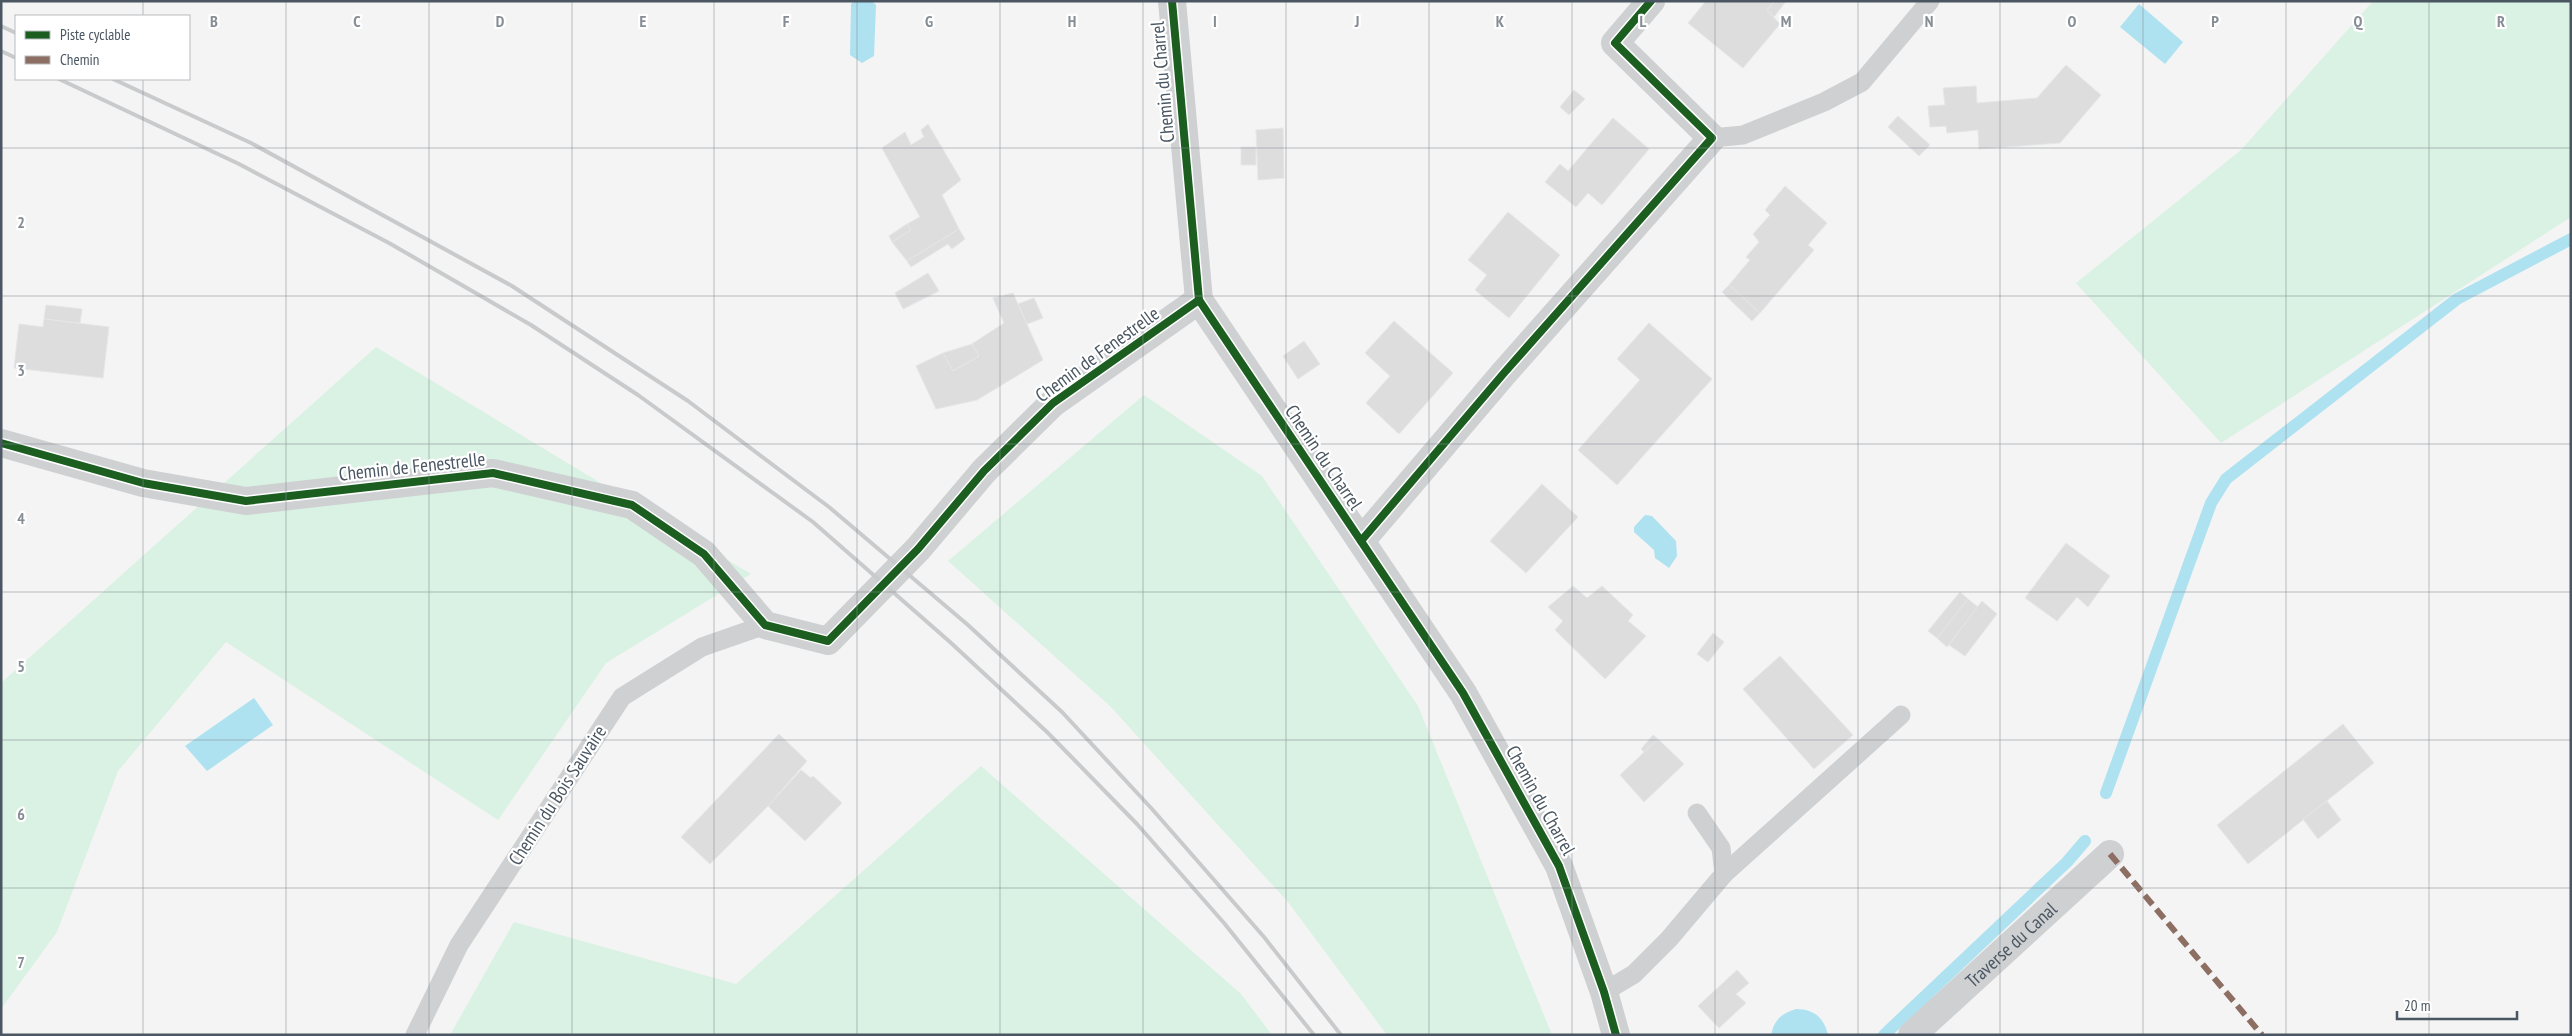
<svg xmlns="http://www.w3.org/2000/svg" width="2572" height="1036" font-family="'PT Sans Narrow',sans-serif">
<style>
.green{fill:#d9f2e3}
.water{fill:#aee2f0}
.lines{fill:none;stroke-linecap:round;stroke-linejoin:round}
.stream{stroke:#aee2f0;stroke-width:12}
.building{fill:#ddddde;stroke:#e5e6e7}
.service{stroke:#ced0d2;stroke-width:19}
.minor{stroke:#ced0d2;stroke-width:28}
.tertiary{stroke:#ced0d2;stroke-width:28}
.rail{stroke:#c9cacc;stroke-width:4}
.quiet{stroke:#8d6e63;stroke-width:6;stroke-dasharray:12 6;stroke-linecap:butt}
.cycleway-casing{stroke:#fff;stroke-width:11}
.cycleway{stroke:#1b5e20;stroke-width:8}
.grid{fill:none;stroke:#868d94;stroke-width:1;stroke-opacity:0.55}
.labels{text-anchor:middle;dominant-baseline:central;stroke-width:4.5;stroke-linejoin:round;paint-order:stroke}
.street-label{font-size:19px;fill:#4a5661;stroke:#fff}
.grid-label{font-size:16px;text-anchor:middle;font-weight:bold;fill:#868d94;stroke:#fff;stroke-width:4.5;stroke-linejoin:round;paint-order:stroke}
</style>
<rect width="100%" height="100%" fill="#f4f4f4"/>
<g class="green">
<path d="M2373,1H2571V217L2221,443L2076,283L2241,150Z"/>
<path d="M376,347L751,574L606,663L498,820L226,642L118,771L57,932L1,1009V683Z"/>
<path d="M1144,395L1262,476L1418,706L1552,1035H1387L1288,902L1110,706L948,561Z"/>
<path d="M981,766L1241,994L1272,1035H450L514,922L736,984Z"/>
</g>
<g class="water">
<path d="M853,2H873L876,5L874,56L862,63L850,55L851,4Z"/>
<path d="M2139,4L2183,42L2165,64L2120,27Z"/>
<path d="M1645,515L1652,516L1676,541L1677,556L1669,568L1655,558L1654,550L1634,532V527Z"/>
<path d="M254,698L273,725L207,771L185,746Z"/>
<path d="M1796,1009C1813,1009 1824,1017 1828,1035H1771C1774,1020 1782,1013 1796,1009Z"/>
</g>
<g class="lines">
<g class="stream">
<path d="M2106,793L2211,503L2226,479L2457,299L2571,239"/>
<path d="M1884,1035L2067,862L2085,841"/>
</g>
</g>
<g class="building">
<path d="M1706,1H1775L1767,10L1780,24L1743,68L1688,23Z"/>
<path d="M1775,1H1786L1774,17L1767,10Z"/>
<path d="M2066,65L2101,95L2060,143L1979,149L1978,130L1947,133L1946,126L1930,127L1928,106L1945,105L1943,88L1976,86L1977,103L2037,98Z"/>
<path d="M1574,90L1585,99L1569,115L1560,107Z"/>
<path d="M1898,116L1930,145L1919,156L1888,127Z"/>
<path d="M1613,118L1649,149L1602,205L1588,193L1576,207L1545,182L1560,164L1568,171Z"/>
<path d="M928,124L961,180L942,195L959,229L907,261L892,242L911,230L907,224L920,217L882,148L905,132L911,145L924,137L921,130Z"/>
<path d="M1283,128L1284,178L1258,180L1256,130Z"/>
<rect x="1241" y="147" width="15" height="18"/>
<path d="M1785,186L1827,223L1808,245L1814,250L1760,313L1729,285L1750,260L1746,257L1759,242L1753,234L1770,215L1765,210Z"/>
<path d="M1508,212L1560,255L1509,318L1475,290L1487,275L1468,260Z"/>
<path d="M907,224L911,230L892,242L889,236Z"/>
<path d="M959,229L965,239L952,249L948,244L911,267L907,261Z"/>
<path d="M928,273L939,291L903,309L895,293Z"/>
<path d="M1729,285L1760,313L1752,321L1722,292Z"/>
<path d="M1013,293L1043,360L977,400L936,409L916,366L943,353L953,371L979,356L972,344L1004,323L993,298Z"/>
<path d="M1034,298L1043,318L1027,324L1018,304Z"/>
<path d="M46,305L82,309L80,323L44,319Z"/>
<path d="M44,319L109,327L103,378L14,368L19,324L43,327Z"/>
<path d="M1394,321L1453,373L1399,434L1366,403L1390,376L1365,353Z"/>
<path d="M1649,323L1712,379L1617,485L1578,450L1640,380L1617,359Z"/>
<path d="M1304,341L1320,364L1298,379L1283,356Z"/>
<path d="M972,344L979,356L953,371L943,353Z"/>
<path d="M1542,484L1578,517L1526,573L1490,541Z"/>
<path d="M2066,543L2110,576L2088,607L2077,597L2057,621L2025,598Z"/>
<path d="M1573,586L1587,598L1602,586L1633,615L1628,621L1646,636L1605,679L1555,630L1563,621L1548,607Z"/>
<path d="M1960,592L1968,599L1937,638L1928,631Z"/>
<path d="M1968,599L1978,607L1947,647L1937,638Z"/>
<path d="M1982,601L1997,614L1965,656L1949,645Z"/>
<path d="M1713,633L1724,642L1708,662L1697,654Z"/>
<path d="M1780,656L1853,735L1814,769L1743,689Z"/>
<path d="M2343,724L2374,763L2248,864L2217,825Z"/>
<path d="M779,734L807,761L768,806L710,864L681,837Z"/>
<path d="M1653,735L1658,739L1644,752L1641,749Z"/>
<path d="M1658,739L1684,764L1644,802L1620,775Z"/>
<path d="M801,770L811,778L813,776L842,803L805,841L768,806Z"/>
<path d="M2327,801L2341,820L2318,839L2303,819Z"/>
<path d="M1737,970L1749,983L1736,994L1746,1003L1719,1028L1698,1006Z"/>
</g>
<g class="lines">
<g class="service">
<path d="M1712,138L1743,135L1824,102L1862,82L1930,1"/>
<path d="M1724,874L1901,715"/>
<path d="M1604,992L1634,974L1669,939L1724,874L1721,848L1697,813"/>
<path d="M415,1035L459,945L622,697L702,647L765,625"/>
</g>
<g class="minor">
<path d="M1,443L143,483L246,501L493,473L632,505L704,554L765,625L828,641L918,549L984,471L1053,403L1199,300"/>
<path d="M1361,541L1504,373L1712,138L1615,43L1651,1"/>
<path id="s1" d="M1912,1035L2110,854"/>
</g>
<path class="tertiary" d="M1172,1L1199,300L1463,693L1559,866L1604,992L1616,1035"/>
<g class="rail">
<path d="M1,26L16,33"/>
<path d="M1,51L16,58"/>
<path d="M59,79L239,164L389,243L531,325L638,395L813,522L950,642L1047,732L1137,824L1224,923L1314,1035"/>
<path d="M113,79L251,143L512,286L688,401L829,507L968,625L1062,712L1152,809L1264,937L1341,1035"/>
</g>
<path class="quiet" d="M2110,854L2262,1035"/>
<defs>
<g id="cycleway">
<path d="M1172,1L1199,300L1463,693L1559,866L1604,992L1616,1035"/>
<path d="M1,443L143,483L246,501L493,473L632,505L704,554L765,625L828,641L918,549L984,471L1053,403L1199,300"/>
<path d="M1361,541L1504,373L1712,138L1615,43L1651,1"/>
</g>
</defs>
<use href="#cycleway" class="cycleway-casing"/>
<use href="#cycleway" class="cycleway"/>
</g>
<path class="grid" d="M143,1V16M286,1V1035M429,1V1035M572,1V1035M714,1V1035M857,1V1035M1000,1V1035M1143,1V1035M1286,1V1035M1429,1V1035M1572,1V1035M1715,1V1035M1858,1V1035M2000,1V1035M2143,1V1035M2286,1V1035M2429,1V1035M143,79V1035M1,148H2571M1,296H2571M1,444H2571M1,592H2571M1,740H2571M1,888H2571"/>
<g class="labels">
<g class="street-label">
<text transform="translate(1162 82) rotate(-95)">Chemin du Charrel</text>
<text transform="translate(1097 354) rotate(-36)">Chemin de Fenestrelle</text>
<text transform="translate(1324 457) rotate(56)">Chemin du Charrel</text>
<text transform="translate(412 466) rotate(-6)">Chemin de Fenestrelle</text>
<text transform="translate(557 795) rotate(-57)">Chemin du Bois Sauvaire</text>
<text transform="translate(1541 800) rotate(61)">Chemin du Charrel</text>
<text stroke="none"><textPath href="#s1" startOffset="134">Traverse du Canal</textPath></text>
</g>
</g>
<g class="grid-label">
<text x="214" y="27">B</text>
<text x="357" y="27">C</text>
<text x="500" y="27">D</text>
<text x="643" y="27">E</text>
<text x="786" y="27">F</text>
<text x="929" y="27">G</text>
<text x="1072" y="27">H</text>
<text x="1215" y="27">I</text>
<text x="1357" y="27">J</text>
<text x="1500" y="27">K</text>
<text x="1643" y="27">L</text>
<text x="1786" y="27">M</text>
<text x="1929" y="27">N</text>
<text x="2072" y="27">O</text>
<text x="2215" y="27">P</text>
<text x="2358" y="27">Q</text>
<text x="2501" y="27">R</text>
<text x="21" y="228">2</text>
<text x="21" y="376">3</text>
<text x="21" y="524">4</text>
<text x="21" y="672">5</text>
<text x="21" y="820">6</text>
<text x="21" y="968">7</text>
</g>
<rect width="2572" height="1036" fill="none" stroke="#4a5661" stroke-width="5"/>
<rect x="15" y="15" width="175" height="65" fill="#ffffff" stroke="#b7bbc0"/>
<rect x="25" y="31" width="25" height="8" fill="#1b5e20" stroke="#b7bbc0"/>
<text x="60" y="40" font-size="15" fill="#4a5661">Piste cyclable</text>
<rect x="25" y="56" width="25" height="8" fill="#8d6e63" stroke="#b7bbc0"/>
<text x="60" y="65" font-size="15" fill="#4a5661">Chemin</text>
<path d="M2397 1011v8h120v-8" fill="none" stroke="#4a5661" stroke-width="2.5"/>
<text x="2404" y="1011" font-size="15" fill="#4a5661" stroke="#ffffff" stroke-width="4" paint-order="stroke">20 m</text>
</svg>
